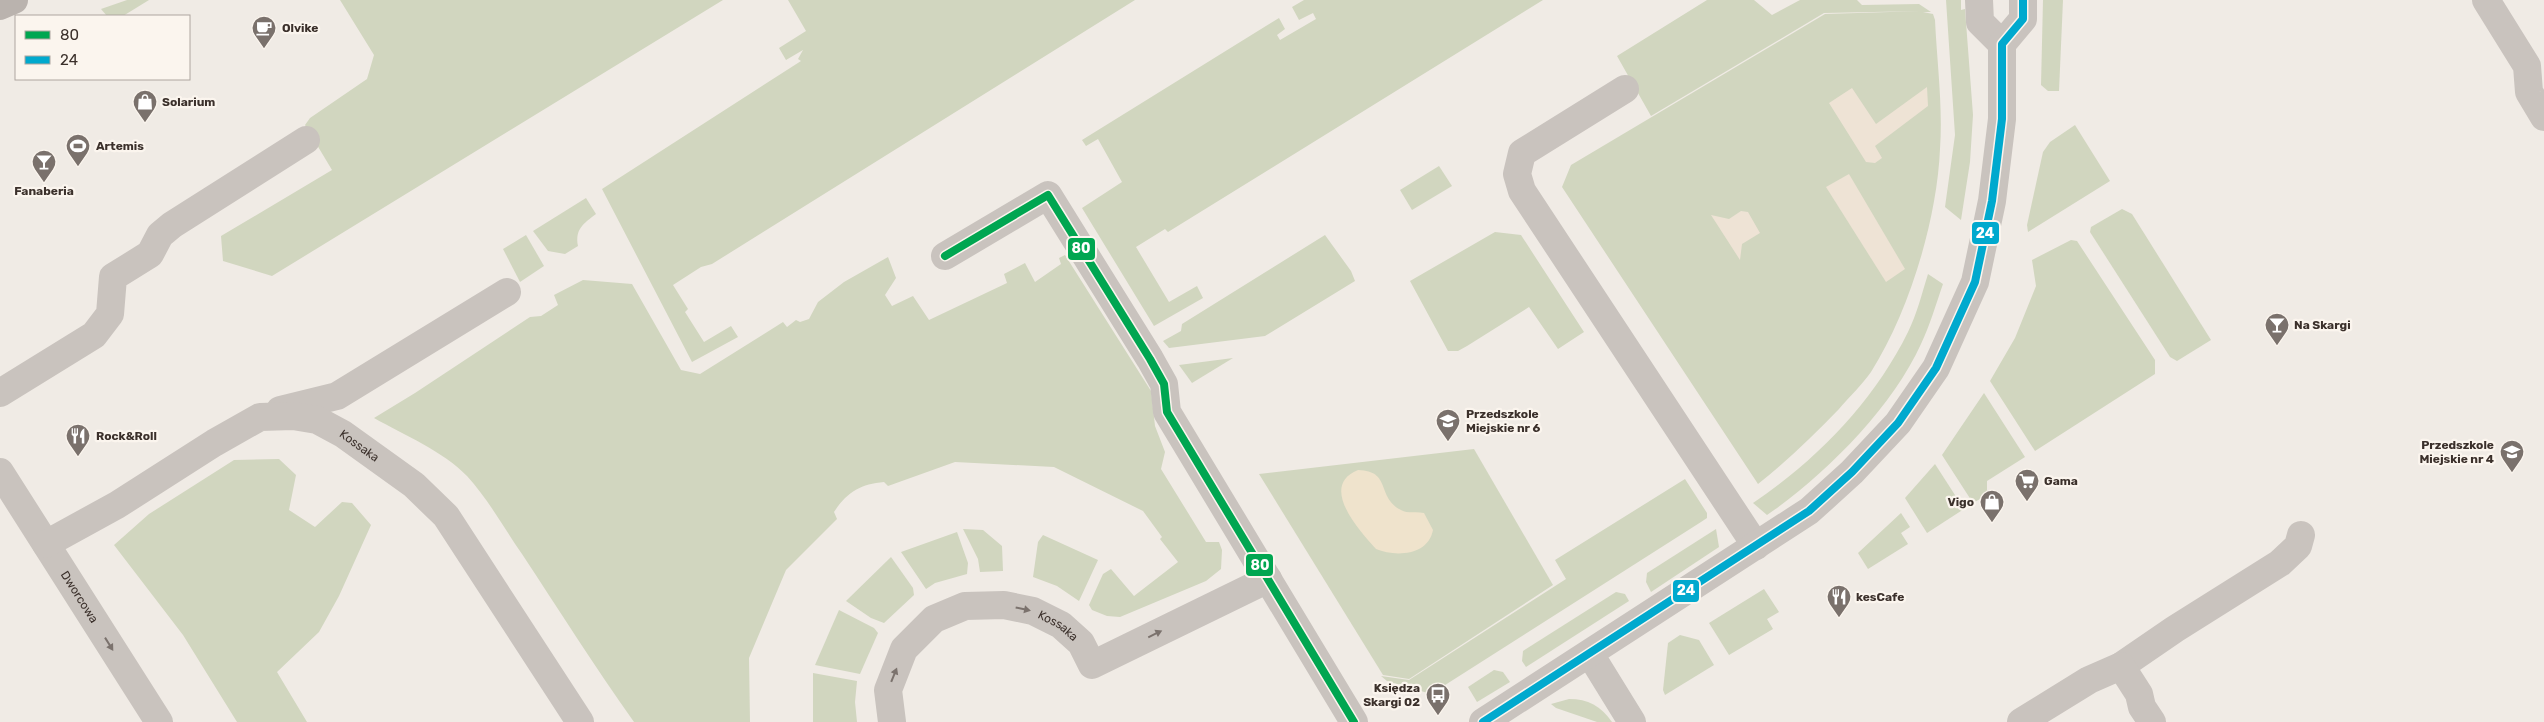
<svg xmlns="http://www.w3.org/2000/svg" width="2544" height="722" font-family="Rubik,sans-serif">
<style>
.green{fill:#d1d6bf}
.sand{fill:#efe3cc}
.plaza{fill:#eee3d5}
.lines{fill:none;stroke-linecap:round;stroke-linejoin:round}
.street{stroke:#c9c3be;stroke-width:28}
.secondary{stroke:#bab3ae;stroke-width:28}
.bus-1-casing{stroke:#fbf5ee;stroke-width:11}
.bus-2-casing{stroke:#fbf5ee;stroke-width:11}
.bus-1{stroke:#00a651;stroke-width:8}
.bus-2{stroke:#00a9ce;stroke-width:8}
.oneway{fill:#7b726d}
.labels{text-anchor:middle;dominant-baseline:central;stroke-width:4.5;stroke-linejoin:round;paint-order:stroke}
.poi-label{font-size:12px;font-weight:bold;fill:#3b302b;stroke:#fbf5ee;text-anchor:start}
.street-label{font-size:12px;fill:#3b302b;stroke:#fbf5ee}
.line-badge{stroke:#fbf5ee;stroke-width:2}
.badge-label{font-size:14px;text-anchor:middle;font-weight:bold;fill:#fff}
</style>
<rect width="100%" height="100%" fill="#f0ebe5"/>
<g class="green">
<path d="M127,0H149L123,16H107L101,9Z"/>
<path d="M340,0H723L272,276L223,261L221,236L332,170L305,125L310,118L367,79L374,55Z"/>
<path d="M788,0H1135L712,264L701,267L673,285L688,309L685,312L704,342L731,326L738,337L692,362L602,189L801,61L798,59L803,50L786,60L779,48L806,31Z"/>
<path d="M1304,0H1543L1168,232L1165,229L1136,247L1169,302L1197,286L1203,298L1154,326L1082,208L1122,182L1098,139L1086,146L1082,140L1279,18L1285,29L1277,35L1280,40L1316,19L1313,13L1299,20L1292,7Z"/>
<path d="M1707,0H1754L1772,15L1800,0H1857L1862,5L1919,4L1931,12H1923L1933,14L1935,20C1937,63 1943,106 1940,149C1937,220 1909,312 1871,372C1862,385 1849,397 1839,409C1813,436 1787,461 1758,484L1562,187L1571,165L1825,14L1922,11L1824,13L1651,116L1617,56Z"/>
<path d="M1946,0H1961V10L1965,9L1973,115L1970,162L1961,220L1945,207L1955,135Z"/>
<path d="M2043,0H2063L2059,91H2048L2041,85Z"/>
<path d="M2075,125L2110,181L2028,232L2027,225L2043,152L2050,142Z"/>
<path d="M1439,166L1452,186L1412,210L1400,190Z"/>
<path d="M586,198L596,214C583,224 575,229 578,246L565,254L548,251L533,231Z"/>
<path d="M2122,209L2132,214L2211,340L2177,361L2170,357L2090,232L2091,227Z"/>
<path d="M1495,232L1521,235L1584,332L1558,349L1529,307L1467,346L1458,351H1448L1410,281Z"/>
<path d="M526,235L544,266L520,282L503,249Z"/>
<path d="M1325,235L1351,271L1355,281L1265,336L1169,348L1163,341L1181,331L1182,324Z"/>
<path d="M2071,240L2077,241L2155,360V374L2035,451L1990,381L2015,338L2036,286L2032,260Z"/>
<path d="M1065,255L1151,391L1155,426L1165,452L1161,469L1206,542H1219L1222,550L1221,569L1206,581L1120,617L1107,616L1092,610L1089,605L1103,574L1111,569L1134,596L1178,562L1160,539L1162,537L1143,511L1054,467L955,462L888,486L884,482C861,484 847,492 834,512L837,519L786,570L749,658L750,722H634C595,667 559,610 522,554C504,528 488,499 467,476C443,451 404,435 374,418L415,393L530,317L541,316L558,305L554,295L583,280L632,284L681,370L700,374L783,322L787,327L796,320L800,322L809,319L818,302L844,282L888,257L896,278L885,295L892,306L913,296L929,320L1007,283L1004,274L1025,263L1035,282L1061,264L1059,258Z"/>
<path d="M1928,274L1943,284C1936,304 1930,325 1921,344C1892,408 1824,476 1767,515L1753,503C1817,460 1874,401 1908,332C1917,314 1922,293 1928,274Z"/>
<path d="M1233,358L1192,383L1179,365Z"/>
<path d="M1984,393L2025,457L1987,481V495L1973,503L1942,455Z"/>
<path d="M1474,449L1553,585L1409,679L1383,675L1259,474Z"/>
<path d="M279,459L296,475L289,510L315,527L342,502L352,503L371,525L339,596L319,632L277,672L307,722H237L183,635L114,545L149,514L234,460Z"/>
<path d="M1935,464L1964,509L1927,533L1905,498Z"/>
<path d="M1685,479L1707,513V518L1701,522L1431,694L1387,681L1381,676L1409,680L1566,579L1555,560Z"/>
<path d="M1901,513L1910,527L1901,533L1908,544L1868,569L1858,553Z"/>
<path d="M963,529L983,530L1002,546L1003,571L980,572L978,559Z"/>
<path d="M1716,529L1719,547L1651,592L1646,582L1647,573Z"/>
<path d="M957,532L968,563L967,574L935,583L926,589L901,552Z"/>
<path d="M1043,535L1098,560L1079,601L1057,586L1033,577L1038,542Z"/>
<path d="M891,557L913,588L914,595L884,623L871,618L846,601Z"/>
<path d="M1764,589L1779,612L1767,619L1773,629L1729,655L1709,623Z"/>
<path d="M1616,592L1625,594L1629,601L1526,667L1522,661L1523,651Z"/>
<path d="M839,610L874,628L878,633L860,674L815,665Z"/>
<path d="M1680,635L1699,640L1714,665L1665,695L1663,690L1668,643Z"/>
<path d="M1494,670L1503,672L1510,682L1477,702L1468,687Z"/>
<path d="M813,673L857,681L855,702L857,722H813Z"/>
<path d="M1569,699C1588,699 1601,706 1612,722H1597L1556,708L1551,704Z"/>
</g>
<path class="sand" d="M1358,470C1392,471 1376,497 1401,510C1408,514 1416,511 1424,513L1433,530C1428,556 1395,557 1376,549C1360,531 1318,486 1358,470Z"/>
<g class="plaza">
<path d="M1927,87L1928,106L1875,146L1882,158L1875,163L1866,162L1829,103L1852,88L1876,124Z"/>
<path d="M1849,174L1905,269L1886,282L1826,187Z"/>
<path d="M1741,211L1748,212L1760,233L1742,244L1740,260L1711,215L1729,219Z"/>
</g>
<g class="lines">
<g class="street">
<path d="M1979,0L1980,22L2002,44"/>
<path d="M2486,0L2527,66L2529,92L2544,117"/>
<path d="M1625,89L1522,153L1517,174L1522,191L1756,546"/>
<path d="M945,256L1048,195L1150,359L1164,384L1167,412L1354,722"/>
<path d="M0,393L94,335L110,314L113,277L150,254L160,235L172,225L306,140"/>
<path d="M280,410L337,396L507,292"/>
<path id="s1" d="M0,472L159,722"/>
<path id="s2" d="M46,544L117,505L214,443L260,417L293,416L317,420L343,434L414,485L446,516L580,722"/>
<path d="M1590,654L1632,722"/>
<path d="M2121,666L2175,629L2280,563L2298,546L2301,535"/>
<path id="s3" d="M892,722L888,690L904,649L934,619L965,606L1004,605L1033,611L1061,625L1081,643L1092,665L1268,579"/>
<path d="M1483,722L1809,511L1852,472L1898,423L1936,368L1975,282L1992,201L2002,119V44L2023,19V0"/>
<path d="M2021,722L2089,680L2121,666L2139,694L2142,707L2152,722"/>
</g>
<path class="secondary" d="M0,6L14,0"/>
<defs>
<path id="bus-1" d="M945,256L1048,195L1150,359L1164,384L1167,412L1354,722"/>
<path id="bus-2" d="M1483,722L1809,511L1852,472L1898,423L1936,368L1975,282L1992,201L2002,119V44L2023,19V0"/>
</defs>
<use href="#bus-1" class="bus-1-casing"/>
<use href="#bus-2" class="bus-2-casing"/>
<use href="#bus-1" class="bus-1"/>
<use href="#bus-2" class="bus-2"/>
</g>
<defs><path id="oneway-solid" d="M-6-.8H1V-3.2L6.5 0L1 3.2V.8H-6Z" transform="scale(1.25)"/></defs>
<g class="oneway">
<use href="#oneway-solid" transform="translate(1023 609) rotate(12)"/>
<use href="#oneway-solid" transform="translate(1155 634) rotate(-26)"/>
<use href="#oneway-solid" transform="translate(109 644) rotate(58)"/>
<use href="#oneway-solid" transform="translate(894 675) rotate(-68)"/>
</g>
<defs>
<symbol id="cafe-pin" viewBox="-11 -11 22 30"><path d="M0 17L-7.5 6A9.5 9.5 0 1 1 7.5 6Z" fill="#7a716c" stroke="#fbf5ee"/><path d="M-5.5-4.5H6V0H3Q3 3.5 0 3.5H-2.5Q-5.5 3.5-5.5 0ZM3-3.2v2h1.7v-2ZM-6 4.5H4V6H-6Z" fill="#fff"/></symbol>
<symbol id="shop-pin" viewBox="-11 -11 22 30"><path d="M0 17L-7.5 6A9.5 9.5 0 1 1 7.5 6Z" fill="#7a716c" stroke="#fbf5ee"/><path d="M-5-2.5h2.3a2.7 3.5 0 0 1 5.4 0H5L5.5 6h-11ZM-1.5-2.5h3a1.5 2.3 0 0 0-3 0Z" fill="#fff"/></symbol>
<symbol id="stadium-pin" viewBox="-11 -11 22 30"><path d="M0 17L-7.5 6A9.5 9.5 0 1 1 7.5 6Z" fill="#7a716c" stroke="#fbf5ee"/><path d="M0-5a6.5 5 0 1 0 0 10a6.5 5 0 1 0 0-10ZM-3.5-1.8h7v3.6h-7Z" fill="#fff"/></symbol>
<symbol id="bar-pin" viewBox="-11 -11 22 30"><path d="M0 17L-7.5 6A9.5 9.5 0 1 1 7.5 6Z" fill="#7a716c" stroke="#fbf5ee"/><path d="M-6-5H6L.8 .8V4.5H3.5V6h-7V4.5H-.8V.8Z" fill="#fff"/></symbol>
<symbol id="school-pin" viewBox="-11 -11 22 30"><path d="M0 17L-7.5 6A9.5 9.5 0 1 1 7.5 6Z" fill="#7a716c" stroke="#fbf5ee"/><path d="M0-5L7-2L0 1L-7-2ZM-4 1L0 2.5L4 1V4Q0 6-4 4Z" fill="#fff"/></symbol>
<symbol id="restaurant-pin" viewBox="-11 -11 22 30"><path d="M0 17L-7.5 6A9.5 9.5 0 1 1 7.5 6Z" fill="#7a716c" stroke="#fbf5ee"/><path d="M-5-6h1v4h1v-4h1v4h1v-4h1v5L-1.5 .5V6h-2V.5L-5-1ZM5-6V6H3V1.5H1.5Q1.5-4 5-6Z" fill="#fff"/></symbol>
<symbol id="supermarket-pin" viewBox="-11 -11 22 30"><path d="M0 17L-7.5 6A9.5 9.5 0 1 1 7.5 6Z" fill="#7a716c" stroke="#fbf5ee"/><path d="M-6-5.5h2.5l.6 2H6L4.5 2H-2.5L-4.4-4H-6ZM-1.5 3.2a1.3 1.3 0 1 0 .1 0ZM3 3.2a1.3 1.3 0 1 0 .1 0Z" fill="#fff"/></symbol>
<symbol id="bus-pin" viewBox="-11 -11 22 30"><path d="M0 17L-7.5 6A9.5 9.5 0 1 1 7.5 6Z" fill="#7a716c" stroke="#fbf5ee"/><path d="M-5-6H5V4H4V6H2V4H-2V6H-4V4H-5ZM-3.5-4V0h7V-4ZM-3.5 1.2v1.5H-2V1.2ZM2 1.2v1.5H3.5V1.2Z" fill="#fff"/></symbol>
</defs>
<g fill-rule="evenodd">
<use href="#cafe-pin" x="250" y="14" width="28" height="38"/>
<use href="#shop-pin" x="131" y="88" width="28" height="38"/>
<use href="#stadium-pin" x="64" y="132" width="28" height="38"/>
<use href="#bar-pin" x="30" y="148" width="28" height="38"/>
<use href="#bar-pin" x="2263" y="311" width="28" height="38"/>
<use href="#school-pin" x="1434" y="407" width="28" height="38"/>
<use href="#restaurant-pin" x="64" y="422" width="28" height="38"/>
<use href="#school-pin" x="2498" y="438" width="28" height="38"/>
<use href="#supermarket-pin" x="2013" y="467" width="28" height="38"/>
<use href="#shop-pin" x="1978" y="488" width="28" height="38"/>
<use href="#restaurant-pin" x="1825" y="583" width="28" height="38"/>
<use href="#bus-pin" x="1424" y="681" width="28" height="38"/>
</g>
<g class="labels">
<g class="poi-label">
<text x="282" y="28">Olvike</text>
<text x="162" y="102">Solarium</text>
<text x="96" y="146">Artemis</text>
<text x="44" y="191" text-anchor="middle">Fanaberia</text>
<text x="2294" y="325">Na Skargi</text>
<text x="1466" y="414">Przedszkole<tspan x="1466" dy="14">Miejskie nr 6</tspan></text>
<text x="96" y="436">Rock&amp;Roll</text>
<text x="2494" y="445" text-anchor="end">Przedszkole<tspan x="2494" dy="14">Miejskie nr 4</tspan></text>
<text x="2044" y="481">Gama</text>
<text x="1974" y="502" text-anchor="end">Vigo</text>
<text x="1856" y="597">kesCafe</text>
<text x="1420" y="688" text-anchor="end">Księdza<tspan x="1420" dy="14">Skargi 02</tspan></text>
</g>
<g class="street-label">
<text stroke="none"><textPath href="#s2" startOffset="356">Kossaka</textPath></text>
<text stroke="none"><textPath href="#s1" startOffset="148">Dworcowa</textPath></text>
<text stroke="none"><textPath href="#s3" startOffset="250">Kossaka</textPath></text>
</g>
</g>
<g class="line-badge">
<rect x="1971" y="221" width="29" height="24" rx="5" fill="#00a9ce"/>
<rect x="1067" y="237" width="29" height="24" rx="5" fill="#00a651"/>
<rect x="1245" y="553" width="29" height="24" rx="5" fill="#00a651"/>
<rect x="1672" y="579" width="28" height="24" rx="5" fill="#00a9ce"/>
</g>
<g class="badge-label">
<text x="1985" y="238">24</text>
<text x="1081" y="253">80</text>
<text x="1260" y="570">80</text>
<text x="1686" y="595">24</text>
</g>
<rect x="15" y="15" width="175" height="65" fill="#fbf5ee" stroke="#aea6a0"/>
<rect x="25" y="31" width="25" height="8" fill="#00a651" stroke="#aea6a0"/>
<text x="60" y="40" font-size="15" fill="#3b302b">80</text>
<rect x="25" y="56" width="25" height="8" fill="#00a9ce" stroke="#aea6a0"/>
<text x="60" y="65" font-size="15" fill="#3b302b">24</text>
</svg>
